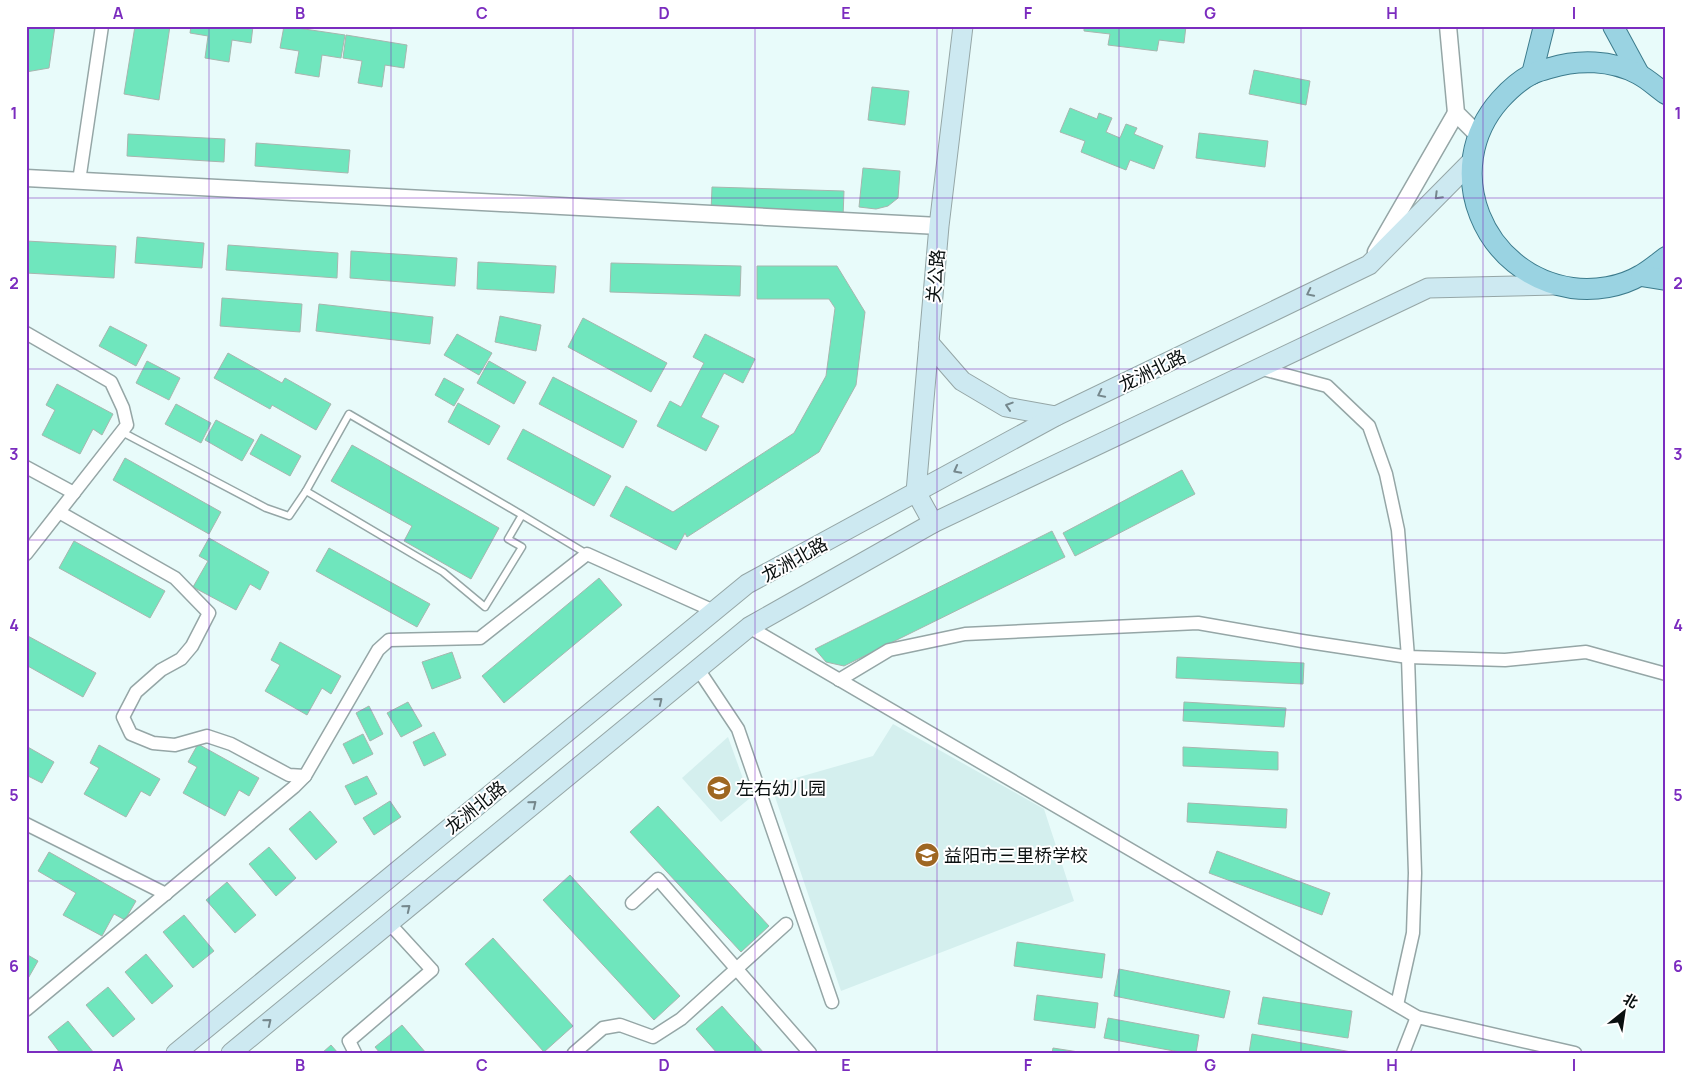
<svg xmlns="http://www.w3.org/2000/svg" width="1692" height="1079" font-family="Manrope,'Noto Sans SC',sans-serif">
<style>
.built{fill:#d4efee}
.building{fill:#6fe6bd;stroke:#a7b6af}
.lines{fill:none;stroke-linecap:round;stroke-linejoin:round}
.service-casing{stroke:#95a6a6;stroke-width:9}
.minor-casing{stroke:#95a6a6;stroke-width:15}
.tertiary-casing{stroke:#95a6a6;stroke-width:19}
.secondary-casing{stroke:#95a6a6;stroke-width:21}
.primary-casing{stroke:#3c7b8c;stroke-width:22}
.service{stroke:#fff;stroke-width:6}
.minor{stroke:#fff;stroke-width:12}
.tertiary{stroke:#fff;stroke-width:16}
.secondary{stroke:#cde9f1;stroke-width:19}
.primary{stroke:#9ad3e2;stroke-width:20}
.oneway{stroke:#75878c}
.grid{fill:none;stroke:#7b2cbf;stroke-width:1;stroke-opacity:0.55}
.labels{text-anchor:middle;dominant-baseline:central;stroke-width:4;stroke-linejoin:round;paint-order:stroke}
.street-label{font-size:18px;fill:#0a1010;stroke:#fff}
.poi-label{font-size:18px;fill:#0a1010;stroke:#fff;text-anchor:start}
.neatline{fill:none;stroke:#7b2cbf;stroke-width:2}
.grid-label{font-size:16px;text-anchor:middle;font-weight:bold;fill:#7b2cbf}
</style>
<rect width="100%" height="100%" fill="#e8fbfa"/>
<g class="built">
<path d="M893,724L1044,809L1074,901L841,991L771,785L873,756Z"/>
<path d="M728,737L750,798L721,822L682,778Z"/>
</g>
<g class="building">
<path d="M26,26H55L49,68L26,72Z"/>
<path d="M135,26H170L159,100L124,94Z"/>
<path d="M191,26H253L251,43L232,40L229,62L205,58L208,36L190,33Z"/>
<path d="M284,26L345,35L341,58L322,55L319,77L295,73L299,51L280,48Z"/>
<path d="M1084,26H1186L1184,43L1159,40L1157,51L1108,45L1110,34L1084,31Z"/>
<path d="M346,35L407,45L404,68L385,65L382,87L358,83L362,61L343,58Z"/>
<path d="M1254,70L1310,81L1306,105L1249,94Z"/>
<path d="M872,87L909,91L905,125L868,120Z"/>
<path d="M1070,108L1097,119L1099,113L1112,118L1106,132L1120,138L1126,124L1137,128L1134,134L1163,146L1154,169L1130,160L1126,170L1081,152L1085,141L1060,132Z"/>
<path d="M1199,133L1268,141L1265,167L1196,158Z"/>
<path d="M128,134L225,139L224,162L127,156Z"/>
<path d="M256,143L350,150L348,173L255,166Z"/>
<path d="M863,168L900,171L898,198L888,206L876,209L859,207Z"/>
<path d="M712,187L844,191L843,217L711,212Z"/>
<path d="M137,237L204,243L202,268L135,263Z"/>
<path d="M26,241L116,246L114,278L26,273Z"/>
<path d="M228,245L338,253L337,278L226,270Z"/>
<path d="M351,251L457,258L455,286L350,278Z"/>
<path d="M478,262L556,266L554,293L477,289Z"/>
<path d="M611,263L741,266L740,296L610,292Z"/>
<path d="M757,266H837L865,312L856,385L819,452L687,537L685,533L676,550L610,516L626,486L673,512L794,433L826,376L835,308L829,299H757Z"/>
<path d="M222,298L302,304L300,332L220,326Z"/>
<path d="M319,304L433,317L430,344L316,331Z"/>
<path d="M500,316L541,325L536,351L495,342Z"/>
<path d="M583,318L667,363L651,392L568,347Z"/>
<path d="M110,326L147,345L136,366L99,346Z"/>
<path d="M457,334L492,353L479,375L444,355Z"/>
<path d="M705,334L755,359L743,383L724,373L701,417L719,426L706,451L657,426L670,401L681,407L704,363L693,357Z"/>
<path d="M228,353L282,383L285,378L331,404L316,430L272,405L270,409L214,378Z"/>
<path d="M147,361L180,378L169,400L136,383Z"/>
<path d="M489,361L526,382L514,404L477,383Z"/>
<path d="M553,377L637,421L623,448L539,404Z"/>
<path d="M444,378L464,389L454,406L435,395Z"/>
<path d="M57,384L113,414L102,435L93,429L80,454L42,435L55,410L46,405Z"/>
<path d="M458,403L500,426L489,445L448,422Z"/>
<path d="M176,404L211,423L201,443L165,424Z"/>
<path d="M216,420L254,440L242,461L205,440Z"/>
<path d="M523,429L611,476L594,506L507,459Z"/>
<path d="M261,434L301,456L290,476L250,454Z"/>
<path d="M352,445L499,528L471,579L404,541L412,526L331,481Z"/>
<path d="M125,458L221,512L209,534L113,480Z"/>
<path d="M1182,470L1195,494L1075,556L1063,533Z"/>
<path d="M1052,531L1065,557L844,666L826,662L815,649Z"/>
<path d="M209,538L269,572L260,590L250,584L236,610L193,587L208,561L199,556Z"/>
<path d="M74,541L165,591L150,618L59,568Z"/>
<path d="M329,548L430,604L417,627L316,571Z"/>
<path d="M599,578L622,605L504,703L482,676Z"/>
<path d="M26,635L96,673L83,697L26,665Z"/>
<path d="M280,642L341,676L331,694L322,688L307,715L265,691L280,665L271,660Z"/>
<path d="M452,652L461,678L432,689L422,662Z"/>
<path d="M1177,657L1304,663L1303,684L1176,678Z"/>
<path d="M408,702L422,726L401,737L387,713Z"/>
<path d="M1184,702L1286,708L1284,727L1183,721Z"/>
<path d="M369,706L383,734L370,741L356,713Z"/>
<path d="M434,732L446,755L424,766L413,742Z"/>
<path d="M363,734L373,754L353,764L343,744Z"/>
<path d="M198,744L259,778L249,796L239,790L225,816L183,793L197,767L188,762Z"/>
<path d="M99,745L160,779L150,796L141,791L126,817L84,794L99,768L90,763Z"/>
<path d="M26,746L54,762L42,783L26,775Z"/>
<path d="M1183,747L1278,752V770L1183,766Z"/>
<path d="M367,776L377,794L355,805L345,786Z"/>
<path d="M390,801L401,817L374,835L363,818Z"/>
<path d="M1188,803L1287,809L1286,828L1187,822Z"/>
<path d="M658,806L769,926L741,952L630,832Z"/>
<path d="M310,811L337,842L316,860L289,829Z"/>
<path d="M269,847L296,878L276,896L249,864Z"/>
<path d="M1217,851L1330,893L1322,915L1209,873Z"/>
<path d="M49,852L136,901L125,920L114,914L102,936L63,915L76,893L38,871Z"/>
<path d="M570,875L680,996L654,1020L543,900Z"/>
<path d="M227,882L256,915L235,933L206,900Z"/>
<path d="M184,915L214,951L193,968L163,932Z"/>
<path d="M493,938L573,1026L544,1052L465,964Z"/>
<path d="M1017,942L1105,954L1102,978L1014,966Z"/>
<path d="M26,954L38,961L26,982Z"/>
<path d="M146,954L173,986L152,1004L125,972Z"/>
<path d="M1119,969L1230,991L1224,1018L1114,996Z"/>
<path d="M108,987L135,1019L113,1037L86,1005Z"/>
<path d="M1037,995L1098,1003L1095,1028L1034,1020Z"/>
<path d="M1263,997L1352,1011L1348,1038L1258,1024Z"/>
<path d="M722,1006L764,1053H717L696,1029Z"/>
<path d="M1108,1018L1199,1035L1196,1053H1185L1104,1038Z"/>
<path d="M68,1021L94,1053H60L48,1037Z"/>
<path d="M402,1025L426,1053H380L375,1047Z"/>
<path d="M1252,1034L1357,1053H1249Z"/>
<path d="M331,1045L338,1053H322Z"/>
<path d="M1053,1048L1085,1053H1052Z"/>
</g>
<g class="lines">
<defs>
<g id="service">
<path d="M122,432L266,508L289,516L306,491"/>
<path d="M522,515L349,414L306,491L443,572L485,607L522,547L508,539L522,515L587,554"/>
</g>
<g id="minor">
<path d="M79,181L102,26"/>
<path d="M26,333L111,382L123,408L127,425L26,554"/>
<path d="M1259,368L1327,386L1369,426L1386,474L1398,530L1408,657L1415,873L1413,933L1397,1005"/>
<path d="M26,467L74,493"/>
<path d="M59,512L175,578L209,613L192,646L181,659L161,670L136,692L123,717L131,734L153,743L175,745L207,736L231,744L289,775L305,776"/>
<path d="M749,627L1417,1017L1575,1053"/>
<path d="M698,669L738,729L832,1002"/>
<path d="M839,680L889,650L965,634L1198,623L1302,641L1408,657L1505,660L1586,652L1666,674"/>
<path d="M26,824L166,894"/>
<path d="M632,903L658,879L810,1053"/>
<path d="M26,1010L294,787L305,776L378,650L389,640L480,638L587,554L714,611"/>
<path d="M355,1053L349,1041L432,970L389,923"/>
<path d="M574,1053L603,1028L620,1025L653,1037L681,1019L786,924"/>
<path d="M1403,1053L1417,1017"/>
</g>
<g id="tertiary">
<path d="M1448,26L1456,113L1478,135"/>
<path d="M26,178L939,226"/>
<path d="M1376,252L1456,113"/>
</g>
<g id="secondary">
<path d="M929,343L962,381L1006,407L1056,416"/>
<path d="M933,523L916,492L939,226L963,26"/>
<path d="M176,1053L747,584L1056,416L1369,265L1472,161"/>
<path d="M231,1053L749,627L933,523L1428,288L1556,285"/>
</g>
<g id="primary">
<path d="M1613,26L1639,74"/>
<path d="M1532,74L1544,26"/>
<path d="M1666,94C1657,88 1648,79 1638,74C1611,60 1579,59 1550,68C1544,70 1537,71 1532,74C1520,80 1509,90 1500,100C1439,169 1483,275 1572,288C1595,291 1621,287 1641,275C1650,270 1658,263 1666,257"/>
<path d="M1641,276L1666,280"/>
</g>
</defs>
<use href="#service" class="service-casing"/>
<use href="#minor" class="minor-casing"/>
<use href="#tertiary" class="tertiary-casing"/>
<use href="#secondary" class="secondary-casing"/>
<use href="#primary" class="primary-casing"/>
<use href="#service" class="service"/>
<use href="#minor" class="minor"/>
<use href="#tertiary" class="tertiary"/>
<use href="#secondary" class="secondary"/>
<use href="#primary" class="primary"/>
</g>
<defs><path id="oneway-chevron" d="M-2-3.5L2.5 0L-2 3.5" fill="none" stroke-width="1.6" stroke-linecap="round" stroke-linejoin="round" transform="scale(1.25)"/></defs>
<g class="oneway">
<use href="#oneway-chevron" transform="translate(1438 196) rotate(135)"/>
<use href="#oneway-chevron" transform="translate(1310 293) rotate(154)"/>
<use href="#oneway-chevron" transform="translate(1101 394) rotate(154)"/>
<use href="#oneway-chevron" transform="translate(1009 406) rotate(-162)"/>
<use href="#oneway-chevron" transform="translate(957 470) rotate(152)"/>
<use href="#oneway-chevron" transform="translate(659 701) rotate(-39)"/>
<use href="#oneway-chevron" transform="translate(533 804) rotate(-39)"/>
<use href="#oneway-chevron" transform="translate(407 908) rotate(-39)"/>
<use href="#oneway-chevron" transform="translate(268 1022) rotate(-39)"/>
</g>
<path class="grid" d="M209,26V1053M391,26V1053M573,26V1053M755,26V1053M937,26V1053M1119,26V1053M1301,26V1053M1483,26V1053M26,198H1666M26,369H1666M26,540H1666M26,710H1666M26,881H1666"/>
<defs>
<symbol id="school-disc" viewBox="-11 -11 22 22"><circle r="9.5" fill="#9e6722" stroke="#fff"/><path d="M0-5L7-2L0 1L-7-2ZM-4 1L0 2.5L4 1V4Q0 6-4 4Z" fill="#fff"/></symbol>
</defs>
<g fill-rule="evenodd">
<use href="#school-disc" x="705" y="774" width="28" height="28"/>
<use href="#school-disc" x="913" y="841" width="28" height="28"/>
</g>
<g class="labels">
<g class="street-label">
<text transform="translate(935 276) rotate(-85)">关公路</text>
<text transform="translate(1152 370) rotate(-26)">龙洲北路</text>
<text transform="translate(794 559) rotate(-29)">龙洲北路</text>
<text transform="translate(475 807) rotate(-39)">龙洲北路</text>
</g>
<g class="poi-label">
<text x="736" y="788">左右幼儿园</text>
<text x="944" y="855">益阳市三里桥学校</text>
</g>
</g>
<rect width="1692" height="1079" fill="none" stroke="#ffffff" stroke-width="55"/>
<g transform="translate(1624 1012) rotate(30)" stroke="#ffffff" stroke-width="4" paint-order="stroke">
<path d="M0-4L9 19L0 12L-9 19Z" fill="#0a1010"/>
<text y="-8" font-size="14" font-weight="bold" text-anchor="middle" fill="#0a1010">北</text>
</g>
<rect x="28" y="28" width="1636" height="1024" class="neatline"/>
<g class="grid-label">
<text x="118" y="19">A</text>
<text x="300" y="19">B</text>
<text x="482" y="19">C</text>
<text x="664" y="19">D</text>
<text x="846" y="19">E</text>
<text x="1028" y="19">F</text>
<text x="1210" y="19">G</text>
<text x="1392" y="19">H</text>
<text x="1574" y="19">I</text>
<text x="14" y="119">1</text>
<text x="1678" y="119">1</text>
<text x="14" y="289">2</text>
<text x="1678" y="289">2</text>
<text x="14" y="460">3</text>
<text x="1678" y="460">3</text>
<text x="14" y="631">4</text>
<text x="1678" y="631">4</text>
<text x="14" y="801">5</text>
<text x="1678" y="801">5</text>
<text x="14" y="972">6</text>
<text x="1678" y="972">6</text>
<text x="118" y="1071">A</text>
<text x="300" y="1071">B</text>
<text x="482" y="1071">C</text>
<text x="664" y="1071">D</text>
<text x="846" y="1071">E</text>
<text x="1028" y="1071">F</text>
<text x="1210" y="1071">G</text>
<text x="1392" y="1071">H</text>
<text x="1574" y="1071">I</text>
</g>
</svg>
